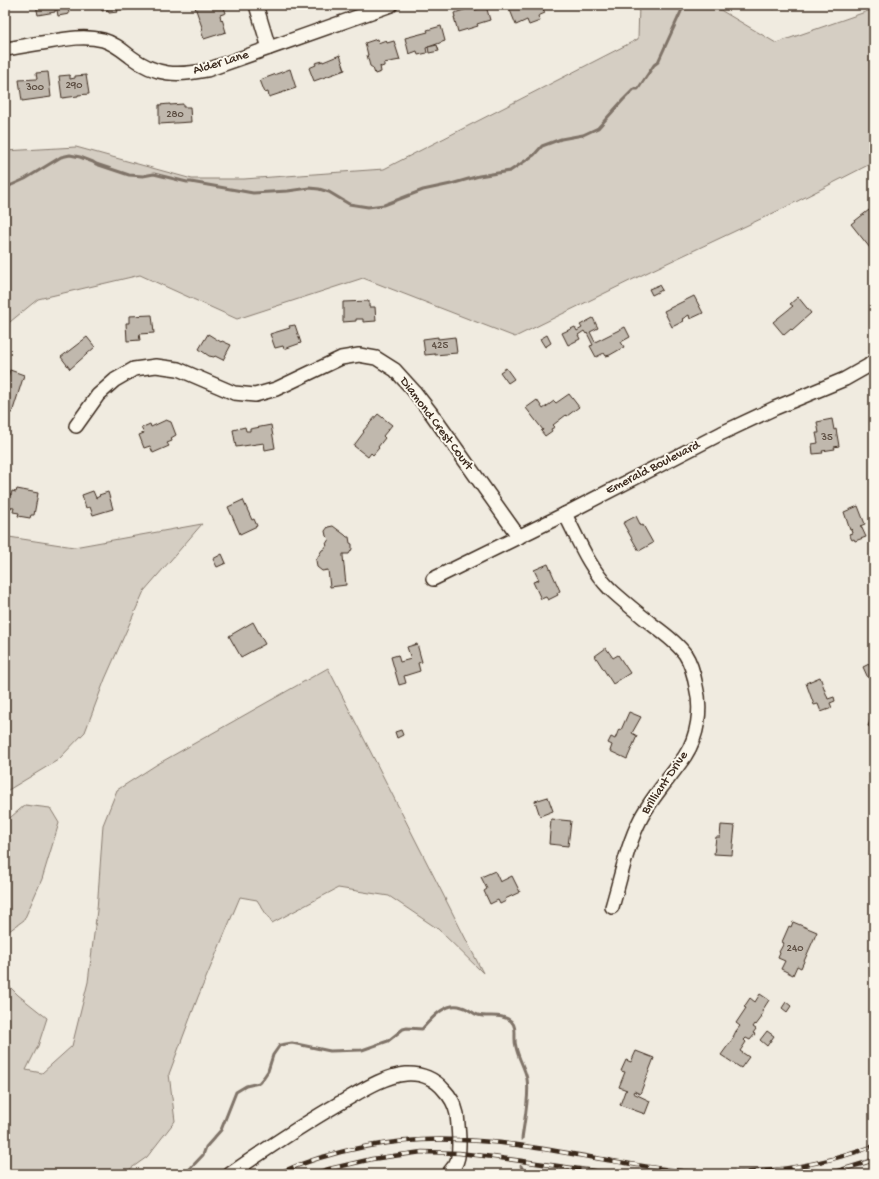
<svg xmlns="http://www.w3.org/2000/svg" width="879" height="1179" font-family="'Gochi Hand',sans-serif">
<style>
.green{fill:#d5cec3;stroke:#887c70}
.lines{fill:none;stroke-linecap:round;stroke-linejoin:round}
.stream{stroke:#7f7367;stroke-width:3}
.building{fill:#c0b8ad;stroke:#3b2a1e}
.minor-casing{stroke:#3b2a1e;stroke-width:16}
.minor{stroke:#fbf7ec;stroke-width:13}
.rail-casing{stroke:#3b2a1e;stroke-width:4.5}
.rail{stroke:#fbf7ec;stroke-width:3;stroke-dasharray:9;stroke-linecap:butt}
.labels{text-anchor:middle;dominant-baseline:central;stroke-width:4;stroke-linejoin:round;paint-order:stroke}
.number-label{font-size:11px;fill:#5c4e42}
.street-label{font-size:13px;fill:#3b2a1e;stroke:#fbf7ec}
</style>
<rect width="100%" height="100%" fill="#f0ebe0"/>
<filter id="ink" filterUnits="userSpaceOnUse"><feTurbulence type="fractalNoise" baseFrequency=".025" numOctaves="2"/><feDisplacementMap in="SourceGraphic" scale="8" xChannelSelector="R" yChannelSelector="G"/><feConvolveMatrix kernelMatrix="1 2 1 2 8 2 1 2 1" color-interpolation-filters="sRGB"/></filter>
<g filter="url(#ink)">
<g class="green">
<path d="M639,5H712L776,43L874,9V162L784,208L646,273L515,337L363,278L237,319L140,275L38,299L5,326V151L76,147L192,179H244L384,169L638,39Z"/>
<path d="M202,524L144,591L105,679L85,732L58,760L5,792V532L9,537L74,547Z"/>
<path d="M328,668L483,973L438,929L389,896L338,888L272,923L257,900L240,897L198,997L169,1074L175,1121L147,1157L123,1174H5V982L18,995L47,1018L38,1046L26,1070L42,1073L72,1046L88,982L97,910L103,825L117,790L156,765Z"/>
<path d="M25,805L50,808L59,823L42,879L24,920L5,934V822Z"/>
</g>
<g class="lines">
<g class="stream">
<path d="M5,188L25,179L61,157L70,155L80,157L93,162L96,164L129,175L143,176L154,174L187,182H191L253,193L288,191L309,188L319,189L329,192L349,204L368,207L384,205L423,190L451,184L479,176L510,171L534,155L542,146L561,139L583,135L598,128L623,100L634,89H638L654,65L658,62L684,5"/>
<path d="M521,1166L525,1174"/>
<path d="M185,1174L203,1155L206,1147L221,1130L236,1092L246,1086L259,1083L264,1077L268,1071L273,1055L280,1045L292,1043L330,1051L362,1050L388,1041L403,1029L407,1028L422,1029C432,1018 446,1001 462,1007C468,1008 473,1014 478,1015C488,1018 502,1013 511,1021C518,1028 513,1038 516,1047C518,1058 525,1068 527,1079C530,1096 524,1122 522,1139"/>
</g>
</g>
<g class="building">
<path d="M36,5H68L69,14L58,16L57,10H55V12L38,15Z"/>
<path d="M101,5H134L135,9L122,10V9L117,10L118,12L109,13L108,10L102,11Z"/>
<path d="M202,5H223L226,13L220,15L221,20L222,19L226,32L204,39L201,31L203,30L195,7Z"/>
<path d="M508,5H541L545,13L538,16L540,21L529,25L527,20L516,25Z"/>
<path d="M772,5H803L772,9Z"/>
<path d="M486,6L490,20L477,24L478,26L458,32L454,17H455L454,13L474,7L475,10Z"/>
<path d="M441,26L445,41L426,48L427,53L418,55L417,51L409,54L405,38L428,32L427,30Z"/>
<path d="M377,39L378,43L386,40L387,43L394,41L400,60L384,63V66L381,67L380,66L381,72L375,74L373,68L370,66L367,55H368L365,43Z"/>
<path d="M437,45L439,51L429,53L428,47Z"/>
<path d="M340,55L345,70L314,81L309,68L316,65L315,63L323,61V62Z"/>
<path d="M290,69L296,88L269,97L268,92L265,93L260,80Z"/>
<path d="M48,72L51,97L22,101L19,80L37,79L36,73Z"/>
<path d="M70,75V79L75,78V76L86,75L89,94L78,95V96L62,98L59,76Z"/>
<path d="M170,104V105L183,104V107H190L191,122L159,124V105Z"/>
<path d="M869,210L874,216V245L870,248L851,224Z"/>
<path d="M659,285L662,290L652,295L649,289Z"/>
<path d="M694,296L703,313L690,319L689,315L682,319L684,321L672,327L664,311Z"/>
<path d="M798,297L811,313L792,330L791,329L784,335L773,322L793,306L790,304Z"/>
<path d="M369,301V307H375L376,321L363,322V319H356V321L343,322V302Z"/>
<path d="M152,315L154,333L139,334L140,340L127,341L126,323H129V316Z"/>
<path d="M593,318L598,328L590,332L595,342L625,327L630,337L621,342L624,347L610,355L606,356L604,353L596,357L590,346L593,345L587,333L586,334L584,331L578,335L580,339L568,345L562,333L575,327L577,331L582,328L580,325Z"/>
<path d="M295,325L301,343L284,349L283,346L275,348L270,334L290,328L289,326Z"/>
<path d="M208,334L221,342L222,341L231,345L223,360L215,356L214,357L209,356L199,349Z"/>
<path d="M547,335L551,343L545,347L540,339Z"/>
<path d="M87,337L95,347L70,369L61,357Z"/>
<path d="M438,337V339L455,337L457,353L435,355V354L425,355L423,339Z"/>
<path d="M506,368L514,379L508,383L500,372Z"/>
<path d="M10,370L24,375L12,413L5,411V380H7Z"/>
<path d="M569,394L579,407L567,416L566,415L553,425L555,427L551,429L552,431L545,436L541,431L543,430L526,408L537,400L543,409L554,401L556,403Z"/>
<path d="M378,414L392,425L383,436L385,438L378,447L379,448L373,455L371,453L368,457L354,446L355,444L364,432L363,431Z"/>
<path d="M832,419L834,430L836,429L839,446L834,447L835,449L822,451L823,453L813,454L812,444L818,443L816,433H819L817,422Z"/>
<path d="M166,420L171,422L176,435L171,438L172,441L167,443L169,446L153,453L150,446L144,448L139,435L144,433L141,428L150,424L151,427Z"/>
<path d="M271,425L275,448L265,450L264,443L236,447L233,430L245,427L246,431H250V429Z"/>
<path d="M17,489L38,493L34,515H31L30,518L18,516L19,513L13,512L14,508L5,507V494L11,495L12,491L16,492Z"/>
<path d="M93,491L96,498L100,496L99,495L108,492L113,509L93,515L90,507L86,508L82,495Z"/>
<path d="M243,500L252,520L254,519L257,526L240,534L228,507Z"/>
<path d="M858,506L865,524L860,526H861L866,537L855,541L854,539L852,540L849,534L852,533L851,530L852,529L850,530L844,512Z"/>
<path d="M636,516L641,526L643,525L653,543L639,551L623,523Z"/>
<path d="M333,526L345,535L347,537H349L350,543L352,544V549L349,554H343V556L346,585L330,587L328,570L322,571L317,567L316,560L322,550L324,549L327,545L326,544L329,539L326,536L325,531L328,527Z"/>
<path d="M222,554L226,563L217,567L213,559Z"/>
<path d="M548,564L560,591L557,593L558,595L548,600L546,597L541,599L533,582L539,580L534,570Z"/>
<path d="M253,622L265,644L241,657L229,636Z"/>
<path d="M417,644L422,662L418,663L420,671L404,676L406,683L399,685L391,657L398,655L400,662L411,659L407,647Z"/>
<path d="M606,648L613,658L618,655L630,673L613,684L595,656Z"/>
<path d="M869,664L874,675L868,678L863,667Z"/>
<path d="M820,677L828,699L834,697L835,701L830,703L832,708L821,712L818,704L814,705L806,683Z"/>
<path d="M874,711V728L868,726Z"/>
<path d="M629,712L641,717L632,733L637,736L627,759L610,751L612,745L608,743L611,737L615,739L619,729L621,730Z"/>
<path d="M401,730L403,735L397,738L395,732Z"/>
<path d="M548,797L553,811L540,816L535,801Z"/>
<path d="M551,819L571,821L568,846L549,844Z"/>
<path d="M721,825L735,826L732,855L714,854L716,837H720Z"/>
<path d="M495,871L500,882L512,876L520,892L505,899L506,901L500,904L498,900L490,904L484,891L487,889L481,877Z"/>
<path d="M793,922L817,932L801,968L797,966L793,975L781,969L785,961L778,958L780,953L779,952L784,943L782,942L789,926L791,927Z"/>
<path d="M760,994L769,1000L762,1011L763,1013L761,1016L762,1017L756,1025L755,1024L753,1027L756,1029L753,1033L755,1034L750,1040L746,1038L744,1040L746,1042L740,1051L749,1057L741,1068L721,1055L734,1037H733L736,1031L737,1032L736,1031L740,1026L736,1023L746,1008L744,1007L750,998L755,1002Z"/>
<path d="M786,1002L791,1006L787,1012L782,1008Z"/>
<path d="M767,1031L774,1036L767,1046L760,1040Z"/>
<path d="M636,1051L654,1058L640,1094L634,1091L633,1093L650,1101L645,1114L620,1105L625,1091L627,1090L619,1087L625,1072L621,1071L626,1060L631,1062Z"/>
</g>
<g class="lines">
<defs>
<g id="minor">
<path d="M256,5L269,48"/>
<path d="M5,49C19,47 33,44 48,42C65,39 85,35 103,40C114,43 122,50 131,57C156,76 178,76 207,70L391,5"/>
<path d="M76,426L98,395L115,380L134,369L156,366L178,369L234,393L255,395L276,389L341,358L359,355L376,358L395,370L414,391L431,413L519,537"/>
<path d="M565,514C578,539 589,568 610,589C624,602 639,614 654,626C665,634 677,643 685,654C691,663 694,675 696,686C702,709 698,736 685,756C671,777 653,795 641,818C627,845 621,877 612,907"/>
<path d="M433,579L565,514L722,433L775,408L845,379L868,366L874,361"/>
<path d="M230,1174C266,1149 302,1125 340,1103C360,1092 383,1076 406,1074C421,1073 435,1079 444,1090C450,1096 455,1105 457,1114C458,1126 462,1155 455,1165C453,1168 450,1171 448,1174"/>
</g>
</defs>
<use href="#minor" class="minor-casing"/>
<use href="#minor" class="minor"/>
<defs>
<g id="rail">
<path d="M277,1174C332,1149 399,1137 459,1140C506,1141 554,1151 601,1159C637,1165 675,1172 712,1173C768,1174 822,1165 874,1146"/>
<path d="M314,1174L329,1169L372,1159L422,1152L459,1153L493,1157L615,1174"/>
<path d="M828,1174L874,1160"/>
</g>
</defs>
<use href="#rail" class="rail-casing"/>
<use href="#rail" class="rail"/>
</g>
</g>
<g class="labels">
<g class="number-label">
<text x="74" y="86">290</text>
<text x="35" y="88">300</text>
<text x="175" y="115">280</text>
<text x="440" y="346">425</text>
<text x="827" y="438">35</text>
<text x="795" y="949">240</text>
</g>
<g class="street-label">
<text transform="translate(221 63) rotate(-17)">Alder Lane</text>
<text transform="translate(436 424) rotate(53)">Diamond Crest Court</text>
<text transform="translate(653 468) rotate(-27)">Emerald Boulevard</text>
<text transform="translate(665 783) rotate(-56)">Brilliant Drive</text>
</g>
</g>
<rect width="879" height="1179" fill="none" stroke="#fbf7ec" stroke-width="20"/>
<rect x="10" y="10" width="859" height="1159" fill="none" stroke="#3b2a1e" stroke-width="1.5" filter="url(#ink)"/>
</svg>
